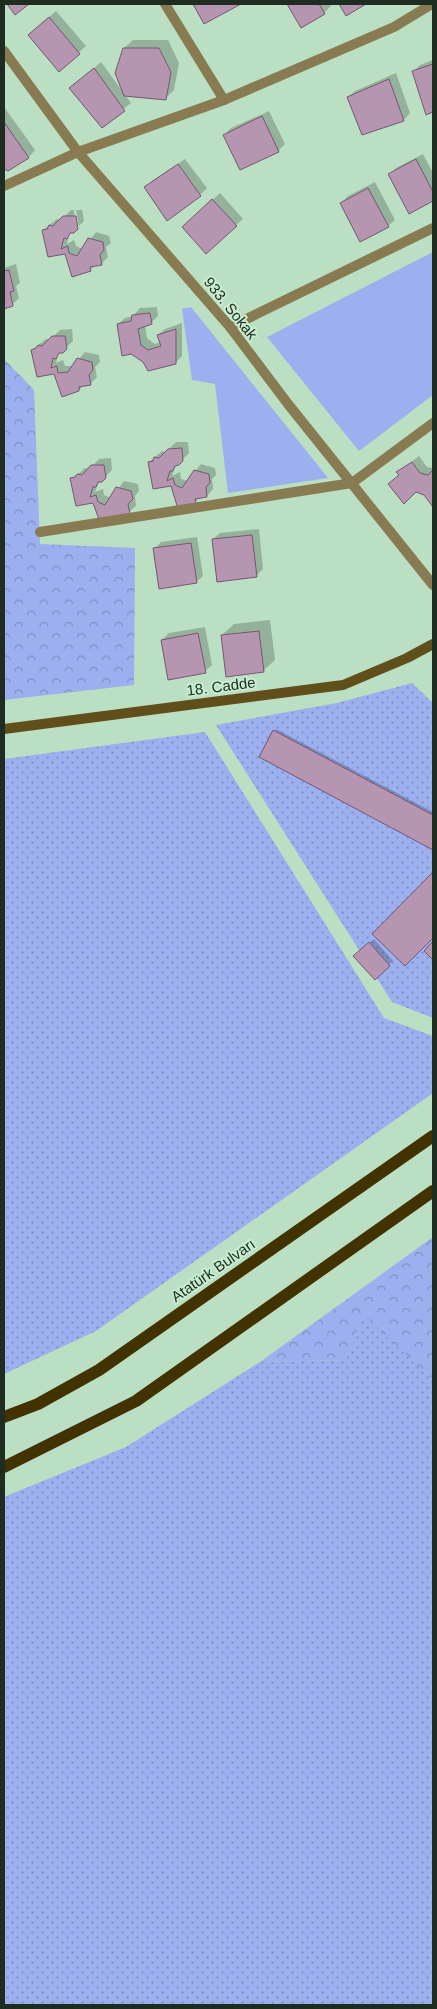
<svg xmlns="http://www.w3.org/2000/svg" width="437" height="2009" font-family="Helvetica,sans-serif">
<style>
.grass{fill:url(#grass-dots)}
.forest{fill:url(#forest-crowns)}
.park{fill:#9cafef}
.shadow{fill:#0003}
.building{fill:#b695b1;stroke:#755770}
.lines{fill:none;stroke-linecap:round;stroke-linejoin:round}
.street{stroke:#887a51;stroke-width:10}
.secondary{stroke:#604f1b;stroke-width:10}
.primary{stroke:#413200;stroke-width:12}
.labels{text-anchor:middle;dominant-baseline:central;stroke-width:4;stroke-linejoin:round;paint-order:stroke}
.street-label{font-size:15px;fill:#1e2c21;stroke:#c7eccf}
</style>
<defs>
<pattern id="grass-dots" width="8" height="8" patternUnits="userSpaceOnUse" patternTransform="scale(1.25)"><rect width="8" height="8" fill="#9cafef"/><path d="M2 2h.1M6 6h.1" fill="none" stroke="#7f8fc1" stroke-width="1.8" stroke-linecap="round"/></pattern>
<pattern id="forest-crowns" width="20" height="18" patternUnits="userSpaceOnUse" patternTransform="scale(1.25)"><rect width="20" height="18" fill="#9cafef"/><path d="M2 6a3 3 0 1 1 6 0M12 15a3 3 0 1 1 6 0" fill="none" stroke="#7f8fc1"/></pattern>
</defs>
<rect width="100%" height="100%" fill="#badfc2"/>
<g class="grass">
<path d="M412,683L433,703V1018L392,1002L216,725L337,703Z"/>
<path d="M205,732L384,1018L433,1036V1093L96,1331L4,1374V759Z"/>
<path d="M364,1314L433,1380V2005H4V1497L126,1447L260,1362L346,1360Z"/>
</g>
<g class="forest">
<path d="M4,359L34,390L40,544L135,548L134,685L4,700Z"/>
<path d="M433,1237V1380L364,1315L346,1360L260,1362Z"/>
</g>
<g class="park">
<path d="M433,252V395L359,451L267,337Z"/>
<path d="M191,307L328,478L228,493L215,384L192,380L182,309Z"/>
</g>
<g class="shadow">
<path d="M288,4H330L331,6L324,13L301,26Z"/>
<path d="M56,11L86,46L59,70L29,35Z"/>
<path d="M133,40H168L179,63L174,90L166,98L125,95L131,103L102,126L71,88L101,62L123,92L124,48Z"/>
<path d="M433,60V111L427,113L413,72L420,65Z"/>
<path d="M396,73L410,113L404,120L363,133L348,98L355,91Z"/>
<path d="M4,107L35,150L29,157L8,169L4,167Z"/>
<path d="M269,111L285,144L278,151L224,135L231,128Z"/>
<path d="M423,154L433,173V200L409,212L389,175L396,168Z"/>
<path d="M185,159L207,188L200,195L145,188L152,181Z"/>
<path d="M375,182L395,220L388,226L341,203L348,196Z"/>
<path d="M220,193L243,219L236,225L190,221Z"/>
<path d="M71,210H74L76,227H78L69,235L67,244L74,240L76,246L83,249L96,232L109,236L111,243L106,247L108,257L101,264L95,265L90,270L66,253L49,255L43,230L57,219L61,220Z"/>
<path d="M76,210H82L84,221L79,226Z"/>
<path d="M16,264L20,283L16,286L19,298L12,305L4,307V268Z"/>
<path d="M157,307L158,316L151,323L145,325L147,338L155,344L161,342L158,335L165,329L182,323V356L175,363L149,369L118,324L125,318L133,316L140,308Z"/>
<path d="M72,329L73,341L58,355L56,363L63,360L65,366H73L85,352L99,355L100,362L95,367L97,377L90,384L84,385L79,390L55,373L32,350L46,339L50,340L60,330Z"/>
<path d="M176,442H188L189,453L175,467L172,476L180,472L181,479L188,481L201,464L215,468L216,475L212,479L213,489L207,496L201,497L195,502L171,485L154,488L149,462L162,451L166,452Z"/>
<path d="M419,456L427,467L433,468V504L425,494L398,472Z"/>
<path d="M111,458L112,470L98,484L95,492L103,489L104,495L111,498L124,481L138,484L139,491L135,496L136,506L129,512L123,514L94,501L77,504L72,479L85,468L89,469L99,459Z"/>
<path d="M259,529L263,569L256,576L213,539L220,533Z"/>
<path d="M197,537L203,576L196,582L154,549L161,542Z"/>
<path d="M270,620L275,660L263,671L222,635L234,624Z"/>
<path d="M205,627L212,665L205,671L162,640L169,633Z"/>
<path d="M276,729L433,812V849L261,756Z"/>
<path d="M433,874V936L405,965L374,934Z"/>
<path d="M374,939L393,961L375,978L359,952Z"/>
</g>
<g class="building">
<path d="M7,4H29L15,15Z"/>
<path d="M193,4H241L204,24Z"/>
<path d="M287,4H319L325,14L301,28Z"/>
<path d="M339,4H366L346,16Z"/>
<path d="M49,17L80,54L59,72L28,35Z"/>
<path d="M123,48H159L171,72L166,100L124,96L115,73Z"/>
<path d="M433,64V112L426,115L412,71Z"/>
<path d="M94,68L125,111L102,128L69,88Z"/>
<path d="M389,79L404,121L362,135L347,97Z"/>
<path d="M262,116L279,152L240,170L223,135Z"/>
<path d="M4,122L29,158L8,171L4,169Z"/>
<path d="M416,159L433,192V201L409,214L388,174Z"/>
<path d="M178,164L201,196L167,221L144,187Z"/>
<path d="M368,188L389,227L360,242L340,203Z"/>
<path d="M212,199L237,226L206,254L182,227Z"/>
<path d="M63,216H76L78,229L74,233H70L67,239L64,238L61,249L68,246L69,253L77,256L88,238L103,242L104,250L100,255L102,265L90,267L91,271L72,277L65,254L48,257L42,230L47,229L49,225L53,226Z"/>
<path d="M9,270L14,291L10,292L13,306L4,309V271Z"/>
<path d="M150,313L152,324L138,329L141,345L148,350L161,346L157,335L176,329V364L148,371L143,362L131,354L122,356L117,324L131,321L132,315Z"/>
<path d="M52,336H65L67,349L63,353H59L56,359L53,358L51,368L57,366L58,373L68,372L77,358L92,362L93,370L89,375L91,385L79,387V391L62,397L54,374L37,377L31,350L36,348L38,345L42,346Z"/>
<path d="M182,448L183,461L179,465L175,466L173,471H170L167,481L173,478L175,485L182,488L194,470L209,474L210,483L206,487L207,497L195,499L196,503L178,509L171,486L153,489L148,462L153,461L154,457L159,458L168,449Z"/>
<path d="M412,462L420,473L428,475L433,470V507L424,495L416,492L404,504L388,484L399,475L396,472Z"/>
<path d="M91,465H104L106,478L102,482H98L96,487H93L90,497L96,495L98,502L105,505L116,487L131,491L133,499L128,504L130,514L101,525L93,503L76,506L70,478L75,477L77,474L82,475Z"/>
<path d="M252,535L257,577L217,582L212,539Z"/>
<path d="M191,543L197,583L159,589L153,548Z"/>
<path d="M259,631L264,672L226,677L221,635Z"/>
<path d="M198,633L206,673L168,680L161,640Z"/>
<path d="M273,730L433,815V850L259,757Z"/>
<path d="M433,872V938L405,966L372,934Z"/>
<path d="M433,941V960L424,951Z"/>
<path d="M369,942L390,966L375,980L353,956Z"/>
</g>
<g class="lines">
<g class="street">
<path d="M165,4L224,100"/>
<path d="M4,51L78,152L230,327L288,404L433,585"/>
<path d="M4,186L78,152L224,100L394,27L432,4"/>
<path d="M230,327L433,228"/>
<path d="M40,532L352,483L433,423"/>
</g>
<path class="secondary" d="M4,729L343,685L407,658L433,644"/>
<g class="primary">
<path d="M4,1417L38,1404L99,1370L433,1136"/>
<path d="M4,1467L136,1401L433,1191"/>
</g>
</g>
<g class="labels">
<g class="street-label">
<text transform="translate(231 308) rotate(51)">933. Sokak</text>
<text transform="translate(221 686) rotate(-7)">18. Cadde</text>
<text transform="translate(213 1270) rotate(-35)">Atatürk Bulvarı</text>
</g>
</g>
<rect width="437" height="2009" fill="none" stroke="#1e2c21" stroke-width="10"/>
</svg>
